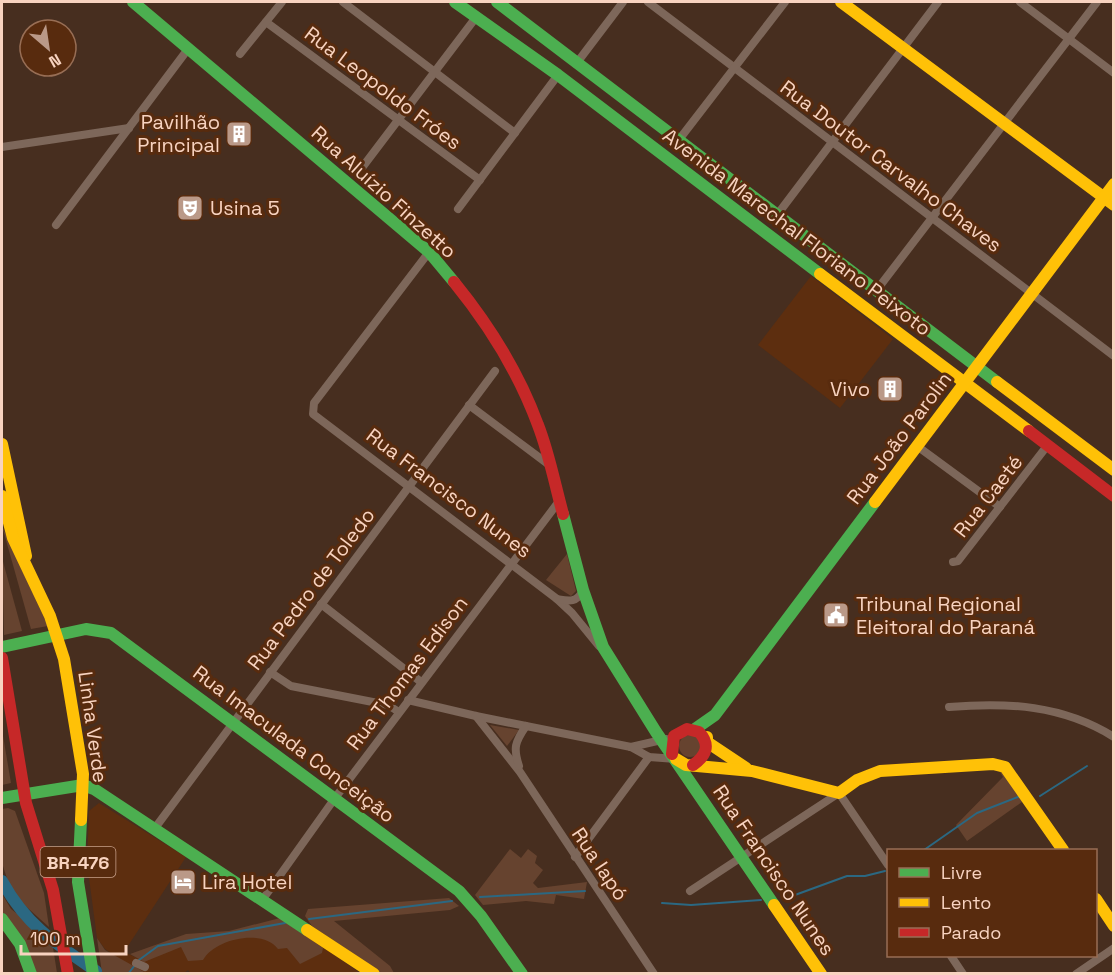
<svg xmlns="http://www.w3.org/2000/svg" width="1115" height="975" font-family="'Space Grotesk',sans-serif">
<style>
.built{fill:#5d2e0f}
.green{fill:#66432f}
.lines{fill:none;stroke-linecap:round;stroke-linejoin:round}
.stream{stroke:#2b6882;stroke-width:2}
.river{stroke:#2b6882;stroke-width:12}
.street{stroke:#7d675a;stroke-width:8}
.fast{stroke:#4caf50;stroke-width:12}
.slow{stroke:#ffc107;stroke-width:12}
.jam{stroke:#c62828;stroke-width:12}
.labels{text-anchor:middle;dominant-baseline:central;stroke-width:6;stroke-linejoin:round;paint-order:stroke}
.shield{fill:#582b0e;stroke:#c8a18b;stroke-width:1.5}
.shield-label{font-size:18px;font-weight:bold;fill:#f8d3c0}
.street-label{font-size:20px;fill:#f8d3c0;stroke:#582b0e}
.poi-label{font-size:20px;fill:#f8d3c0;stroke:#582b0e;text-anchor:start}
</style>
<rect width="100%" height="100%" fill="#472e1f"/>
<g class="built">
<path d="M811,276L893,339L840,408L758,345Z"/>
<path d="M99,803L186,857L124,952L144,961L172,947L291,924L360,973L191,974L188,970L184,973H146L129,966L105,949L97,938L87,863L89,811Z"/>
</g>
<g class="green">
<path d="M2,526L48,626L31,629Z"/>
<path d="M567,554L576,591L571,596L546,580Z"/>
<path d="M2,558L22,631L4,635Z"/>
<path d="M490,725L519,730L507,746Z"/>
<path d="M2,730L11,783L2,785Z"/>
<circle cx="690" cy="746" r="11"/>
<path d="M998,769L1023,797L1022,802L967,841L956,825L1003,777Z"/>
<path d="M8,808L15,811L44,893L49,927L12,894L2,863V809Z"/>
<path d="M510,849L521,858L528,849L537,856L535,863L543,870L533,883L538,888L587,882L584,899L556,895L554,904L526,901L483,905L475,895Z"/>
<path d="M2,894L11,909L52,941L57,973H35L23,941L2,913Z"/>
<path d="M449,898L459,906L450,910L334,921L390,966L394,973H382L312,926L305,916L308,909Z"/>
<path d="M280,918L323,948L322,953L300,964L287,948L278,949C262,928 215,939 203,960L188,961L181,947L144,962L130,954L186,934L229,931Z"/>
<path d="M97,938L105,950L146,973H102Z"/>
</g>
<g class="lines">
<g class="stream">
<path d="M1040,796L1087,766"/>
<path d="M924,850L977,813L1018,797"/>
<path d="M480,897L585,891"/>
<path d="M784,899L847,876H865L885,871"/>
<path d="M662,903L691,905L761,900"/>
<path d="M309,919L452,901"/>
<path d="M139,960L158,946L285,923"/>
<path d="M128,974L135,965"/>
</g>
<path class="river" d="M2,881C26,925 56,944 96,971"/>
<g class="street">
<path d="M343,2L515,133"/>
<path d="M648,2L1114,356"/>
<path d="M1020,2L1114,73"/>
<path d="M266,22L480,180"/>
<path d="M240,54L282,2"/>
<path d="M576,64L623,2"/>
<path d="M678,141L785,2"/>
<path d="M2,147L129,128"/>
<path d="M361,169L477,16"/>
<path d="M458,209L558,75"/>
<path d="M777,215L938,2"/>
<path d="M56,225L188,49"/>
<path d="M429,252L314,403L313,414L557,599L572,613L599,646"/>
<path d="M876,291L1097,2"/>
<path d="M469,405L548,464"/>
<path d="M917,446L1000,507"/>
<path d="M953,562L958,561L1047,446"/>
<path d="M557,599C569,601 576,603 583,591"/>
<path d="M321,604L421,682"/>
<path d="M270,672L291,686L388,705L399,712"/>
<path d="M408,700L476,716L631,747L649,757L676,759"/>
<path d="M949,707C1007,702 1063,705 1114,737"/>
<path d="M476,716L520,772L654,974"/>
<path d="M631,747L666,739"/>
<path d="M519,766C513,748 515,742 526,726"/>
<path d="M155,828L495,371"/>
<path d="M575,857L649,757"/>
<path d="M690,891L839,793L888,865"/>
<path d="M263,899L335,798L560,500"/>
<path d="M951,956L963,974"/>
<path d="M136,963L145,967"/>
<path d="M1076,974L1114,948"/>
</g>
<g class="fast">
<path d="M133,2L429,252L454,282"/>
<path d="M455,2L558,75L820,274"/>
<path d="M497,2L997,382"/>
<path d="M563,514L583,590L603,647L656,732L774,905"/>
<path d="M2,647L86,629L111,633L459,891L481,916L522,974"/>
<path d="M695,729L715,715L875,502"/>
<path d="M2,798L83,785L94,789L307,930"/>
<path d="M81,820L78,882L93,974"/>
<path d="M2,919L20,944L31,974"/>
</g>
<g class="slow">
<path d="M841,2L1114,205"/>
<path d="M820,274L1029,431"/>
<path d="M997,382L1114,470"/>
<path d="M2,444L26,556"/>
<path d="M2,496L13,538L50,616L64,659L83,774L81,820"/>
<path d="M875,502L1114,184"/>
<path d="M707,737V742L746,768"/>
<path d="M676,759L686,765L752,771L839,793L857,780L880,771L993,764L1005,767L1063,850"/>
<path d="M1096,899L1114,926"/>
<path d="M774,905L821,974"/>
<path d="M307,930L374,974"/>
</g>
<g class="jam">
<path d="M454,282C489,325 519,373 538,425C549,453 555,485 563,514"/>
<path d="M1029,431L1114,496"/>
<path d="M2,658L26,803L53,890L68,974"/>
<path d="M672,754L674,736L687,729L699,732C711,745 706,756 693,765"/>
</g>
</g>
<defs>
<symbol id="building-square" viewBox="-11 -11 22 22"><rect x="-9" y="-9" width="18" height="18" rx="4" fill="#ba9988" stroke="#582b0e"/><path d="M-4-6H4V6H1V3H-1V6H-4ZM-2.5-4.3h1.7v1.8h-1.7ZM.8-4.3h1.7v1.8H.8ZM-2.5-1h1.7V.8h-1.7ZM.8-1h1.7V.8H.8Z" fill="#fff"/></symbol>
<symbol id="theatre-square" viewBox="-11 -11 22 22"><rect x="-9" y="-9" width="18" height="18" rx="4" fill="#ba9988" stroke="#582b0e"/><path d="M-5-5.5Q0-4 5-5.5V0Q5 5 0 6Q-5 5-5 0ZM-3.3-2.5H-1v1.5H-3.3ZM1-2.5H3.3v1.5H1ZM-2.8 1Q0 5.5 2.8 1Z" fill="#fff"/></symbol>
<symbol id="civic-square" viewBox="-11 -11 22 22"><rect x="-9" y="-9" width="18" height="18" rx="4" fill="#ba9988" stroke="#582b0e"/><path d="M-.6-6.5H3V-4.5H.6V-3L4-1V1h2V6H-6V1h2V-1L-.6-3ZM-1.2 2.5V6h2.4V2.5Z" fill="#fff"/></symbol>
<symbol id="hotel-square" viewBox="-11 -11 22 22"><rect x="-9" y="-9" width="18" height="18" rx="4" fill="#ba9988" stroke="#582b0e"/><path d="M-6-4.5h1.5V1H6V5H4.5V3h-9V5H-6ZM-4 0a1.8 1.8 0 1 1 3.6 0ZM.5 0V-2.5h3Q6-2.5 6 0Z" fill="#fff"/></symbol>
</defs>
<g fill-rule="evenodd">
<use href="#building-square" x="224" y="119" width="30" height="30"/>
<use href="#theatre-square" x="175" y="193" width="30" height="30"/>
<use href="#building-square" x="875" y="374" width="30" height="30"/>
<use href="#civic-square" x="821" y="600" width="30" height="30"/>
<use href="#hotel-square" x="168" y="867" width="30" height="30"/>
</g>
<g class="labels">
<rect class="shield" x="40.5" y="847" width="75" height="30" rx="4.5"/>
<g class="shield-label">
<text x="78" y="862">BR-476</text>
</g>
<g class="street-label">
<text transform="translate(383 88) rotate(37)">Rua Leopoldo Fróes</text>
<text transform="translate(891 166) rotate(37)">Rua Doutor Carvalho Chaves</text>
<text transform="translate(384 192) rotate(42)">Rua Aluízio Finzetto</text>
<text transform="translate(797 232) rotate(37)">Avenida Marechal Floriano Peixoto</text>
<text transform="translate(899 438) rotate(-53)">Rua João Parolin</text>
<text transform="translate(449 493) rotate(37)">Rua Francisco Nunes</text>
<text transform="translate(988 496) rotate(-52)">Rua Caeté</text>
<text transform="translate(311 589) rotate(-53)">Rua Pedro de Toledo</text>
<text transform="translate(407 673) rotate(-53)">Rua Thomas Edison</text>
<text transform="translate(93 727) rotate(82)">Linha Verde</text>
<text transform="translate(294 744) rotate(37)">Rua Imaculada Conceição</text>
<text transform="translate(600 864) rotate(56)">Rua Iapó</text>
<text transform="translate(774 870) rotate(56)">Rua Francisco Nunes</text>
</g>
<g class="poi-label">
<text x="220" y="122" text-anchor="end">Pavilhão<tspan x="220" dy="23">Principal</tspan></text>
<text x="210" y="208">Usina 5</text>
<text x="870" y="389" text-anchor="end">Vivo</text>
<text x="856" y="604">Tribunal Regional<tspan x="856" dy="23">Eleitoral do Paraná</tspan></text>
<text x="202" y="882">Lira Hotel</text>
</g>
</g>
<rect width="1115" height="975" fill="none" stroke="#f8d3c0" stroke-width="6"/>
<rect x="887" y="849" width="210" height="108" fill="#582b0e" stroke="#986e55" stroke-width="1.5"/>
<rect x="899" y="868" width="30" height="9" fill="#4caf50" stroke="#986e55" stroke-width="1.5"/>
<text x="941" y="879" font-size="18" fill="#f8d3c0">Livre</text>
<rect x="899" y="898" width="30" height="9" fill="#ffc107" stroke="#986e55" stroke-width="1.5"/>
<text x="941" y="909" font-size="18" fill="#f8d3c0">Lento</text>
<rect x="899" y="928" width="30" height="9" fill="#c62828" stroke="#986e55" stroke-width="1.5"/>
<text x="941" y="939" font-size="18" fill="#f8d3c0">Parado</text>
<g transform="translate(48 48) rotate(151)"><circle r="28" fill="#582b0e" stroke="#986e55" stroke-width="1.5"/>
<path d="M0-4.5L10 22L0 15L-10 22Z" fill="#ba9988"/>
<text y="-9" font-size="16" font-weight="bold" text-anchor="middle" fill="#f8d3c0">N</text>
</g>
<path d="M21 945v9h105v-9" fill="none" stroke="#f8d3c0" stroke-width="3"/>
<text x="30" y="945" font-size="18" fill="#f8d3c0" stroke="#582b0e" stroke-width="4.5" paint-order="stroke">100 m</text>
</svg>
